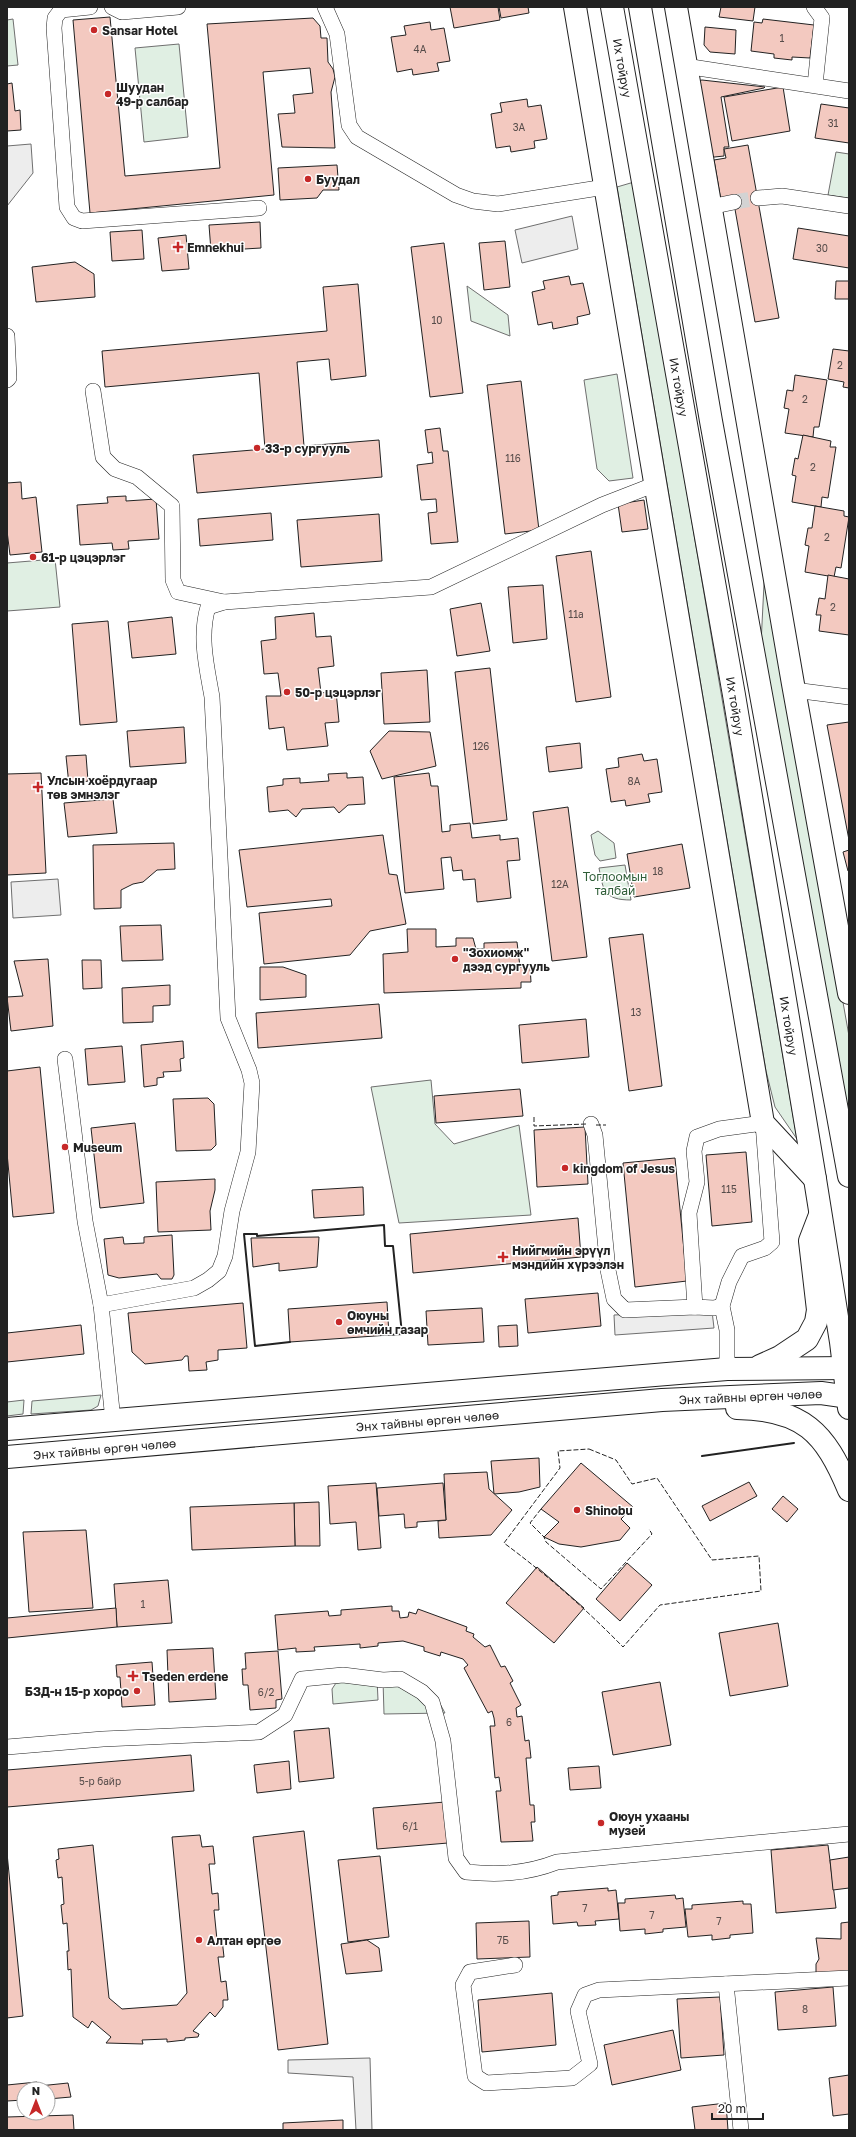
<svg xmlns="http://www.w3.org/2000/svg" width="856" height="2137" font-family="'Golos Text',sans-serif">
<style>
.green{fill:#e0efe3;stroke:#6f6f6f}
.parking{fill:#ededed;stroke:#6f6f6f}
.building{fill:#f3c9c0;stroke:#222}
.lines{fill:none;stroke-linecap:round;stroke-linejoin:round}
.street-tunnel{stroke:#d3d3d3;stroke-width:15;stroke-dasharray:15 8;stroke-linecap:butt}
.street-casing{stroke:#222;stroke-width:16}
.secondary-casing{stroke:#222;stroke-width:24}
.primary-casing{stroke:#222;stroke-width:24}
.highway-casing{stroke:#222;stroke-width:24}
.street{stroke:#fff;stroke-width:15}
.secondary{stroke:#fff;stroke-width:22}
.primary{stroke:#fff;stroke-width:22}
.highway{stroke:#fff;stroke-width:22}
.fence{stroke:#222;stroke-width:1;stroke-dasharray:5 2;stroke-linecap:butt}
.wall{stroke:#222;stroke-width:2}
.poi-dot{fill:#c62828;stroke:#fff;stroke-width:1.5}
.labels{text-anchor:middle;dominant-baseline:central;stroke-width:3;stroke-linejoin:round;paint-order:stroke}
.number-label{font-size:10px;fill:#564c4a}
.poi-label{font-size:12px;font-weight:bold;fill:#222;stroke:#fff;text-anchor:start}
.street-label{font-size:12px;fill:#222;stroke:#fff}
.park-label{font-size:12px;fill:#2f5e38;stroke:#fff}
</style>
<rect width="100%" height="100%" fill="#fff"/>
<g class="green">
<path d="M13,19L18,65L7,66V20Z"/>
<path d="M179,44L188,137L144,142L135,48Z"/>
<path d="M836,152L849,154V198L828,195Z"/>
<path d="M634,182L797,1139L775,1107L766,1071L617,187Z"/>
<path d="M467,286L508,315L510,336L471,321Z"/>
<path d="M617,374L633,478L609,481L597,469L584,380Z"/>
<path d="M55,559L60,607L7,611V563Z"/>
<path d="M765,564L849,1036V1122L761,644Z"/>
<path d="M598,831L614,843L616,858L600,861L595,855L591,835Z"/>
<path d="M625,865L631,900C604,900 603,890 599,868Z"/>
<path d="M431,1080L435,1124L454,1144L519,1125L531,1215L399,1223L371,1087Z"/>
<path d="M101,1395L98,1406L91,1410L31,1414L32,1401Z"/>
<path d="M24,1400L23,1414L7,1416V1402Z"/>
<path d="M377,1678L378,1700L333,1704L332,1689L336,1683Z"/>
<path d="M383,1680L438,1700L445,1713L384,1714Z"/>
</g>
<g class="parking">
<path d="M31,144L33,173L7,206V146Z"/>
<path d="M572,216L578,249L522,263L515,230Z"/>
<path d="M58,879L61,915L13,918L11,882Z"/>
<path d="M712,1311L714,1328L615,1335L614,1315Z"/>
<path d="M370,2058L372,2130H356L353,2077L288,2073V2060Z"/>
</g>
<g class="building">
<path d="M450,7H498L500,20L454,28Z"/>
<path d="M499,7H528L529,13L501,18Z"/>
<path d="M721,7H755L753,21L719,17Z"/>
<path d="M110,17L125,176L220,168L207,24L313,18L320,26L321,38H327L328,62L333,69L335,77L331,92L335,148L282,147L278,114L295,113L293,95L313,93L310,68L263,72L274,195L90,213L73,20Z"/>
<path d="M763,19L814,25L810,58L792,57V60L774,58V54L751,51L754,22L762,23Z"/>
<path d="M430,22L431,30L444,28L450,61L437,63L439,71L413,75L412,69L397,72L391,37L406,35L404,26Z"/>
<path d="M705,27L736,30L735,54L710,52L704,45Z"/>
<path d="M702,80L765,87L764,88L721,97L729,147H724V156L705,158L697,81Z"/>
<path d="M12,83L15,111L20,110L21,130L7,131V84Z"/>
<path d="M783,87L790,131L732,141L724,97Z"/>
<path d="M527,99L528,107L541,105L547,139L534,141L535,148L511,152L510,146L496,148L491,114L502,112L500,103Z"/>
<path d="M821,104L849,108V143L815,138Z"/>
<path d="M748,145L779,318L755,322L733,198L721,201L714,160L726,158L724,149Z"/>
<path d="M337,165L339,190H323L317,198L280,200L278,168Z"/>
<path d="M260,222L261,248L211,251L209,225Z"/>
<path d="M798,228L849,236V268L793,259Z"/>
<path d="M142,230L144,259L112,261L110,232Z"/>
<path d="M186,235L189,269L162,271L158,238Z"/>
<path d="M505,241L510,287L484,290L479,243Z"/>
<path d="M444,243L463,393L430,397L411,247Z"/>
<path d="M75,262L94,274L95,297L36,302L32,267Z"/>
<path d="M569,276L571,285L583,283L590,314L577,317L578,324L553,329L552,322L538,325L532,292L545,289L543,281Z"/>
<path d="M836,281H849V299H835Z"/>
<path d="M358,284L366,376L331,380L329,359L297,362L304,446L379,440L382,477L197,493L193,455L265,449L259,373L105,387L102,351L327,331L323,287Z"/>
<path d="M833,349L849,351V388L843,387L844,382L828,379Z"/>
<path d="M795,375L827,380L819,427H814L813,437L785,433L789,409L784,408L787,390L793,391Z"/>
<path d="M521,381L539,530L505,534L487,385Z"/>
<path d="M440,428L443,451H448L458,542L431,544L428,513L437,512L436,499L421,500L417,465L433,463L432,452L428,453L425,430Z"/>
<path d="M803,435L831,441L830,447H836L828,498L822,497L821,507L792,502L796,476L792,475L795,458L798,459Z"/>
<path d="M21,482L22,499L36,497L42,552L10,555L7,531V483Z"/>
<path d="M126,496V501L156,499L159,539L128,541L129,549L113,550L112,543L80,545L77,505L108,503L107,497Z"/>
<path d="M644,500L648,529L622,532L618,504Z"/>
<path d="M815,506L844,511V516L849,517L841,568L836,567L834,577L805,572L809,546L805,545L808,528H812Z"/>
<path d="M271,513L273,540L200,546L198,519Z"/>
<path d="M379,514L382,561L301,567L297,520Z"/>
<path d="M591,551L611,697L576,702L556,556Z"/>
<path d="M828,575L849,579V635L819,631L821,615H816L819,598L825,599Z"/>
<path d="M543,585L547,639L513,643L508,587Z"/>
<path d="M481,603L490,651L457,656L450,609Z"/>
<path d="M314,613L316,637L331,636L334,666L318,668L321,693L336,691L339,722L325,723L328,746L287,750L284,727L269,729L266,696H281L278,673L264,674L261,641L276,639L275,617Z"/>
<path d="M172,617L176,654L132,658L128,622Z"/>
<path d="M108,621L117,722L80,725L72,624Z"/>
<path d="M490,668L507,820L473,824L455,672Z"/>
<path d="M427,670L430,722L384,724L381,673Z"/>
<path d="M849,722V840L827,725Z"/>
<path d="M184,727L186,763L130,767L127,731Z"/>
<path d="M389,731L430,732L436,766L382,779L370,751Z"/>
<path d="M580,743L582,768L549,772L546,747Z"/>
<path d="M642,754L644,761L657,759L662,792L648,794L650,802L626,806L625,800L611,802L606,769L619,767L618,758Z"/>
<path d="M86,755L88,781L69,785L66,756Z"/>
<path d="M41,773L46,873L7,875V774Z"/>
<path d="M347,773V778L363,777L365,804L348,805L339,813L334,807L302,809L296,817L288,810L269,812L267,787L283,785V779L300,778V783L329,781L328,774Z"/>
<path d="M429,773L431,786H438L442,832L450,831V825L470,823L472,838L500,835V840L518,838L520,860L507,861L511,898L477,902L475,879L463,880L462,870L453,871L451,857L441,858L444,889L405,893L394,777Z"/>
<path d="M113,799L117,833L68,837L64,803Z"/>
<path d="M568,807L587,957L552,961L533,812Z"/>
<path d="M383,835L389,874L397,875L406,924L370,931L350,955L264,964L259,913L332,906L331,899L247,907L239,850Z"/>
<path d="M174,843L175,869L157,870L143,882L133,884L121,890V908L94,909L93,845Z"/>
<path d="M682,844L690,888L634,897L627,854Z"/>
<path d="M849,850V871H848L843,852Z"/>
<path d="M161,925L163,960L122,961L120,926Z"/>
<path d="M407,929H436V947L456,946V938H473L476,949H484V943L517,942L520,967H530L531,982H521V988L384,993L383,954L408,952Z"/>
<path d="M643,934L662,1086L629,1091L609,938Z"/>
<path d="M48,959L53,1026L11,1031L7,997L23,996L14,961Z"/>
<path d="M82,960H101L102,988L83,989Z"/>
<path d="M260,967H283L306,975V997L260,1000Z"/>
<path d="M170,985V1005L153,1006V1022L123,1023L122,988Z"/>
<path d="M379,1004L382,1038L258,1048L256,1013Z"/>
<path d="M586,1019L589,1057L522,1063L519,1025Z"/>
<path d="M183,1041L184,1058L180,1059L181,1071L163,1072L164,1077L157,1078V1085L144,1087L141,1045Z"/>
<path d="M122,1046L125,1082L88,1085L85,1049Z"/>
<path d="M40,1067L54,1213L13,1217L7,1153V1071Z"/>
<path d="M520,1089L523,1116L436,1123L434,1096Z"/>
<path d="M208,1098L214,1104L216,1145L211,1150L176,1151L173,1099Z"/>
<path d="M135,1123L144,1203L100,1208L91,1128Z"/>
<path d="M585,1127L588,1184L537,1187L534,1130Z"/>
<path d="M746,1152L752,1222L712,1226L706,1155Z"/>
<path d="M675,1158L687,1281L635,1287L623,1163Z"/>
<path d="M215,1179V1190L210,1211L211,1230L158,1232L156,1182Z"/>
<path d="M363,1187L364,1215L314,1218L312,1190Z"/>
<path d="M578,1218L581,1257L413,1273L410,1234Z"/>
<path d="M172,1235L174,1275L172,1279H161L157,1274L119,1278L108,1275L104,1239L123,1237L124,1244L144,1243V1237Z"/>
<path d="M319,1237L317,1267L279,1271V1263L253,1267L251,1238Z"/>
<path d="M598,1293L601,1326L528,1333L525,1299Z"/>
<path d="M387,1302L389,1335L290,1342L288,1309Z"/>
<path d="M243,1303L247,1348L218,1350V1360L206,1362L207,1370L189,1371L188,1356H185L182,1360L145,1364L132,1352L128,1313Z"/>
<path d="M482,1308L484,1342L428,1345L426,1311Z"/>
<path d="M81,1325L84,1354L7,1362V1333Z"/>
<path d="M517,1325L518,1346L499,1347L498,1326Z"/>
<path d="M539,1458L540,1487L519,1492L494,1494L491,1461Z"/>
<path d="M581,1463L633,1507L621,1519L630,1528L620,1540L581,1547L559,1544L544,1537L559,1522L541,1509Z"/>
<path d="M487,1472L489,1489L512,1510L491,1535L439,1538L438,1521L446,1520L444,1474Z"/>
<path d="M749,1482L757,1496L710,1521L702,1506Z"/>
<path d="M376,1483L381,1548L358,1550L356,1522L330,1524L328,1486Z"/>
<path d="M443,1483L446,1520L417,1522V1527L405,1528L404,1514L379,1516L377,1488Z"/>
<path d="M783,1496L798,1509L787,1522L772,1509Z"/>
<path d="M319,1502L320,1546H295L294,1503Z"/>
<path d="M294,1503L295,1546L192,1550L190,1507Z"/>
<path d="M86,1530L93,1608L29,1612L23,1532Z"/>
<path d="M627,1563L652,1585L620,1621L596,1599Z"/>
<path d="M537,1567L584,1608L554,1643L506,1603Z"/>
<path d="M168,1580L172,1623L117,1627L114,1584Z"/>
<path d="M392,1606V1611H399L400,1618L408,1617L409,1612L416,1614L418,1609L467,1627L466,1631L474,1634L473,1637L485,1647L490,1645L501,1667L505,1666L513,1681L510,1683L521,1705L516,1708L517,1717L522,1716L525,1741L529,1740L531,1758H526L530,1805H534L535,1822H531L533,1841L501,1842L496,1791H501L499,1777L495,1778L490,1726H495L494,1718L492,1711L488,1713L464,1668L468,1665L463,1659L441,1652L440,1656L424,1651V1647L403,1641L378,1643V1646L360,1648V1644L314,1647L315,1651L296,1652V1648L278,1650L275,1615L328,1611L329,1616L341,1615V1610Z"/>
<path d="M116,1608L117,1627L7,1638V1618Z"/>
<path d="M778,1623L788,1686L730,1696L719,1633Z"/>
<path d="M213,1648L216,1699L169,1702L167,1650Z"/>
<path d="M278,1651L282,1699L276,1700V1708L250,1710L248,1685H243L242,1669H246L245,1653Z"/>
<path d="M152,1662L155,1705L122,1707L120,1677H117L116,1665Z"/>
<path d="M660,1682L671,1745L613,1755L602,1692Z"/>
<path d="M329,1728L334,1778L299,1782L294,1731Z"/>
<path d="M191,1755L194,1791L7,1807V1770Z"/>
<path d="M289,1761L291,1789L257,1793L254,1765Z"/>
<path d="M599,1766L601,1788L570,1790L568,1768Z"/>
<path d="M445,1802L448,1843L377,1849L373,1808Z"/>
<path d="M304,1831L328,2044L278,2050L253,1837Z"/>
<path d="M200,1835L202,1847L213,1846L215,1864H209L212,1894L218,1893L219,1910H214L217,1940L222,1939L224,1957H218L221,1982L226,1981L228,2000H223V2007L215,2017L210,2012L193,2031L199,2034L198,2037L185,2038V2040L167,2042V2039L142,2040L143,2044L106,2043L111,2037L92,2021L88,2028L73,2017L71,1969L68,1970L67,1951H69L67,1923L63,1924L61,1905L64,1904L62,1877L58,1878L56,1860L59,1859L58,1849L93,1845L109,1998L122,2009L177,2005L187,1993L172,1837Z"/>
<path d="M828,1845L836,1908L776,1913L771,1850Z"/>
<path d="M7,1853L23,2016L7,2018Z"/>
<path d="M380,1856L389,1937L348,1942L338,1860Z"/>
<path d="M849,1857V1888L833,1890L830,1860Z"/>
<path d="M608,1888V1891L616,1890L619,1919L595,1921L596,1925L578,1926L577,1922L553,1924L551,1896L558,1895V1892Z"/>
<path d="M675,1895L676,1899L683,1898L686,1927L663,1929V1932L645,1934V1929L620,1931L618,1903H625V1899Z"/>
<path d="M743,1901V1904H751L753,1933L730,1935V1938L712,1940V1935L688,1937L685,1909H692V1905Z"/>
<path d="M529,1921L530,1957L477,1959L476,1923Z"/>
<path d="M849,1922V1976L816,1979V1964L819,1959L816,1938L841,1939V1923Z"/>
<path d="M367,1940L379,1948L382,1971L346,1974L341,1944Z"/>
<path d="M833,1987L836,2026L778,2030L775,1992Z"/>
<path d="M552,1993L556,2045L482,2052L478,2000Z"/>
<path d="M720,1997L724,2055L681,2058L677,1999Z"/>
<path d="M673,2030L681,2070L612,2085L604,2045Z"/>
<path d="M849,2075V2114L833,2116L829,2078Z"/>
<path d="M37,2082L39,2086L68,2083L71,2097L48,2099V2089H24V2100L7,2101V2085Z"/>
<path d="M726,2103L728,2130H695L692,2107Z"/>
<path d="M73,2115L74,2130H7V2117Z"/>
<path d="M343,2120V2130H283V2123Z"/>
</g>
<g class="lines">
<path class="street-tunnel" d="M734,202L758,198"/>
<defs>
<g id="street">
<path d="M90,7L61,10L55,18L54,28L67,207L74,218L82,221L259,208"/>
<path d="M112,7L122,12L178,7"/>
<path d="M325,7L337,34L349,125L357,137L456,195L473,201L498,204L605,187"/>
<path d="M814,7L822,18L815,85"/>
<path d="M685,66L849,91"/>
<path d="M758,198L782,196L849,206"/>
<path d="M710,207L734,202"/>
<path d="M7,336L9,378L7,380"/>
<path d="M93,391L103,457L115,469L137,477L172,506L173,580L178,592L224,602"/>
<path d="M794,690L849,697"/>
<path d="M65,1059L85,1221L101,1305"/>
<path d="M591,1124L595,1135L608,1270L614,1299L625,1310L695,1307L714,1308L722,1306"/>
<path d="M695,1307L689,1213L697,1182L694,1151L697,1137L719,1129L763,1123L772,1242L765,1248L742,1256L729,1282L722,1306L727,1330V1369"/>
<path d="M113,1420L101,1305L194,1288L208,1280L219,1271L225,1256L232,1211L248,1152L252,1083L249,1070L228,1018L212,697C207,668 199,637 208,607L224,602L431,587L602,505L656,484"/>
<path d="M7,1747L103,1739L259,1732L285,1715L302,1679L343,1675L383,1680L400,1679L422,1692L432,1702L443,1741L456,1858L466,1872C498,1875 526,1874 557,1862L849,1834"/>
<path d="M515,1965L470,1972L463,1985L475,2076L486,2083L572,2078L590,2064L578,2011L585,1995L599,1990L849,1978"/>
<path d="M726,1984L741,2130"/>
</g>
<g id="secondary">
<path d="M575,7L763,1123L815,1179"/>
<path d="M676,7L793,684L849,993"/>
</g>
<g id="primary">
<path id="s1" d="M612,7L734,695L815,1179L841,1342L849,1408"/>
<path d="M640,7L711,421L849,1176"/>
</g>
<g id="highway">
<path d="M760,1366L780,1357L807,1339L816,1322L818,1310L810,1241L820,1215"/>
<path d="M737,1408C803,1409 825,1432 849,1490"/>
<path d="M7,1429L727,1369L849,1368"/>
<path id="s2" d="M7,1457L662,1400L821,1393L849,1397"/>
</g>
</defs>
<use href="#street" class="street-casing"/>
<use href="#secondary" class="secondary-casing"/>
<use href="#primary" class="primary-casing"/>
<use href="#highway" class="highway-casing"/>
<use href="#street" class="street"/>
<use href="#secondary" class="secondary"/>
<use href="#primary" class="primary"/>
<use href="#highway" class="highway"/>
<g class="fence">
<path d="M534,1117V1126L586,1124"/>
<path d="M596,1125H606"/>
<path d="M589,1449L616,1460L632,1484L657,1478L712,1560L759,1556L761,1591L660,1605L623,1647C586,1609 547,1575 504,1543L560,1468L558,1451Z"/>
<path d="M541,1509L530,1523L544,1537L546,1542L601,1589L652,1534L649,1529"/>
</g>
<g class="wall">
<path d="M290,1342L255,1346L244,1234H257V1236L384,1225L385,1246H393L402,1334L389,1335"/>
<path d="M702,1456L794,1443"/>
</g>
</g>
<g class="poi-dot">
<circle cx="94" cy="30" r="4"/>
<circle cx="108" cy="94" r="4"/>
<circle cx="308" cy="179" r="4"/>
<path d="M176 241h4v4h4v4h-4v4h-4v-4h-4v-4h4z"/>
<circle cx="257" cy="448" r="4"/>
<circle cx="33" cy="557" r="4"/>
<circle cx="287" cy="692" r="4"/>
<path d="M36 781h4v4h4v4h-4v4h-4v-4h-4v-4h4z"/>
<circle cx="455" cy="959" r="4"/>
<circle cx="65" cy="1147" r="4"/>
<circle cx="565" cy="1168" r="4"/>
<path d="M501 1251h4v4h4v4h-4v4h-4v-4h-4v-4h4z"/>
<circle cx="339" cy="1322" r="4"/>
<circle cx="577" cy="1510" r="4"/>
<path d="M131 1670h4v4h4v4h-4v4h-4v-4h-4v-4h4z"/>
<circle cx="137" cy="1691" r="4"/>
<circle cx="601" cy="1823" r="4"/>
<circle cx="199" cy="1940" r="4"/>
</g>
<g class="labels">
<g class="number-label">
<text x="782" y="38">1</text>
<text x="420" y="49">4А</text>
<text x="833" y="123">31</text>
<text x="519" y="127">3А</text>
<text x="822" y="248">30</text>
<text x="437" y="320">10</text>
<text x="840" y="365">2</text>
<text x="805" y="399">2</text>
<text x="513" y="458">116</text>
<text x="813" y="467">2</text>
<text x="827" y="537">2</text>
<text x="833" y="607">2</text>
<text x="576" y="614">11а</text>
<text x="481" y="746">126</text>
<text x="634" y="781">8А</text>
<text x="658" y="871">18</text>
<text x="560" y="884">12А</text>
<text x="636" y="1012">13</text>
<text x="729" y="1189">115</text>
<text x="143" y="1604">1</text>
<text x="266" y="1692">6/2</text>
<text x="509" y="1722">6</text>
<text x="100" y="1781">5-р байр</text>
<text x="410" y="1826">6/1</text>
<text x="585" y="1908">7</text>
<text x="652" y="1915">7</text>
<text x="719" y="1921">7</text>
<text x="503" y="1940">7Б</text>
<text x="805" y="2009">8</text>
</g>
<g class="poi-label">
<text x="102" y="30">Sansar Hotel</text>
<text x="116" y="87">Шуудан<tspan x="116" dy="14">49-р салбар</tspan></text>
<text x="316" y="179">Буудал</text>
<text x="187" y="247">Emnekhui</text>
<text x="265" y="448">33-р сургууль</text>
<text x="41" y="557">61-р цэцэрлэг</text>
<text x="295" y="692">50-р цэцэрлэг</text>
<text x="47" y="780">Улсын хоёрдугаар<tspan x="47" dy="14">төв эмнэлэг</tspan></text>
<text x="463" y="952">"Зохиомж"<tspan x="463" dy="14">дээд сургууль</tspan></text>
<text x="73" y="1147">Museum</text>
<text x="573" y="1168">kingdom of Jesus</text>
<text x="512" y="1250">Нийгмийн эрүүл<tspan x="512" dy="14">мэндийн хүрээлэн</tspan></text>
<text x="347" y="1315">Оюуны<tspan x="347" dy="14">өмчийн газар</tspan></text>
<text x="585" y="1510">Shinobu</text>
<text x="142" y="1676">Tseden erdene</text>
<text x="129" y="1691" text-anchor="end">БЗД-н 15-р хороо</text>
<text x="609" y="1816">Оюун ухааны<tspan x="609" dy="14">музей</tspan></text>
<text x="207" y="1940">Алтан өргөө</text>
</g>
<g class="street-label">
<text stroke="none"><textPath href="#s1" startOffset="62">Их тойруу</textPath></text>
<text stroke="none"><textPath href="#s1" startOffset="386">Их тойруу</textPath></text>
<text stroke="none"><textPath href="#s1" startOffset="710">Их тойруу</textPath></text>
<text stroke="none"><textPath href="#s1" startOffset="1034">Их тойруу</textPath></text>
<text stroke="none"><textPath href="#s2" startOffset="746">Энх тайвны өргөн чөлөө</textPath></text>
<text stroke="none"><textPath href="#s2" startOffset="422">Энх тайвны өргөн чөлөө</textPath></text>
<text stroke="none"><textPath href="#s2" startOffset="98">Энх тайвны өргөн чөлөө</textPath></text>
</g>
<g class="park-label">
<text x="615" y="876">Тоглоомын<tspan x="615" dy="14">талбай</tspan></text>
</g>
</g>
<rect width="856" height="2137" fill="none" stroke="#222222" stroke-width="16"/>
<g transform="translate(36 2101)"><circle r="19" fill="#ffffff" stroke="#a7a7a7"/>
<path d="M0-3L7 15L0 10L-7 15Z" fill="#c62828"/>
<text y="-6" font-size="11" font-weight="bold" text-anchor="middle" fill="#222222">N</text>
</g>
<path d="M712 2113v6h51v-6" fill="none" stroke="#222222" stroke-width="2"/>
<text x="718" y="2113" font-size="12" fill="#222222" stroke="#ffffff" stroke-width="3" paint-order="stroke">20 m</text>
</svg>
